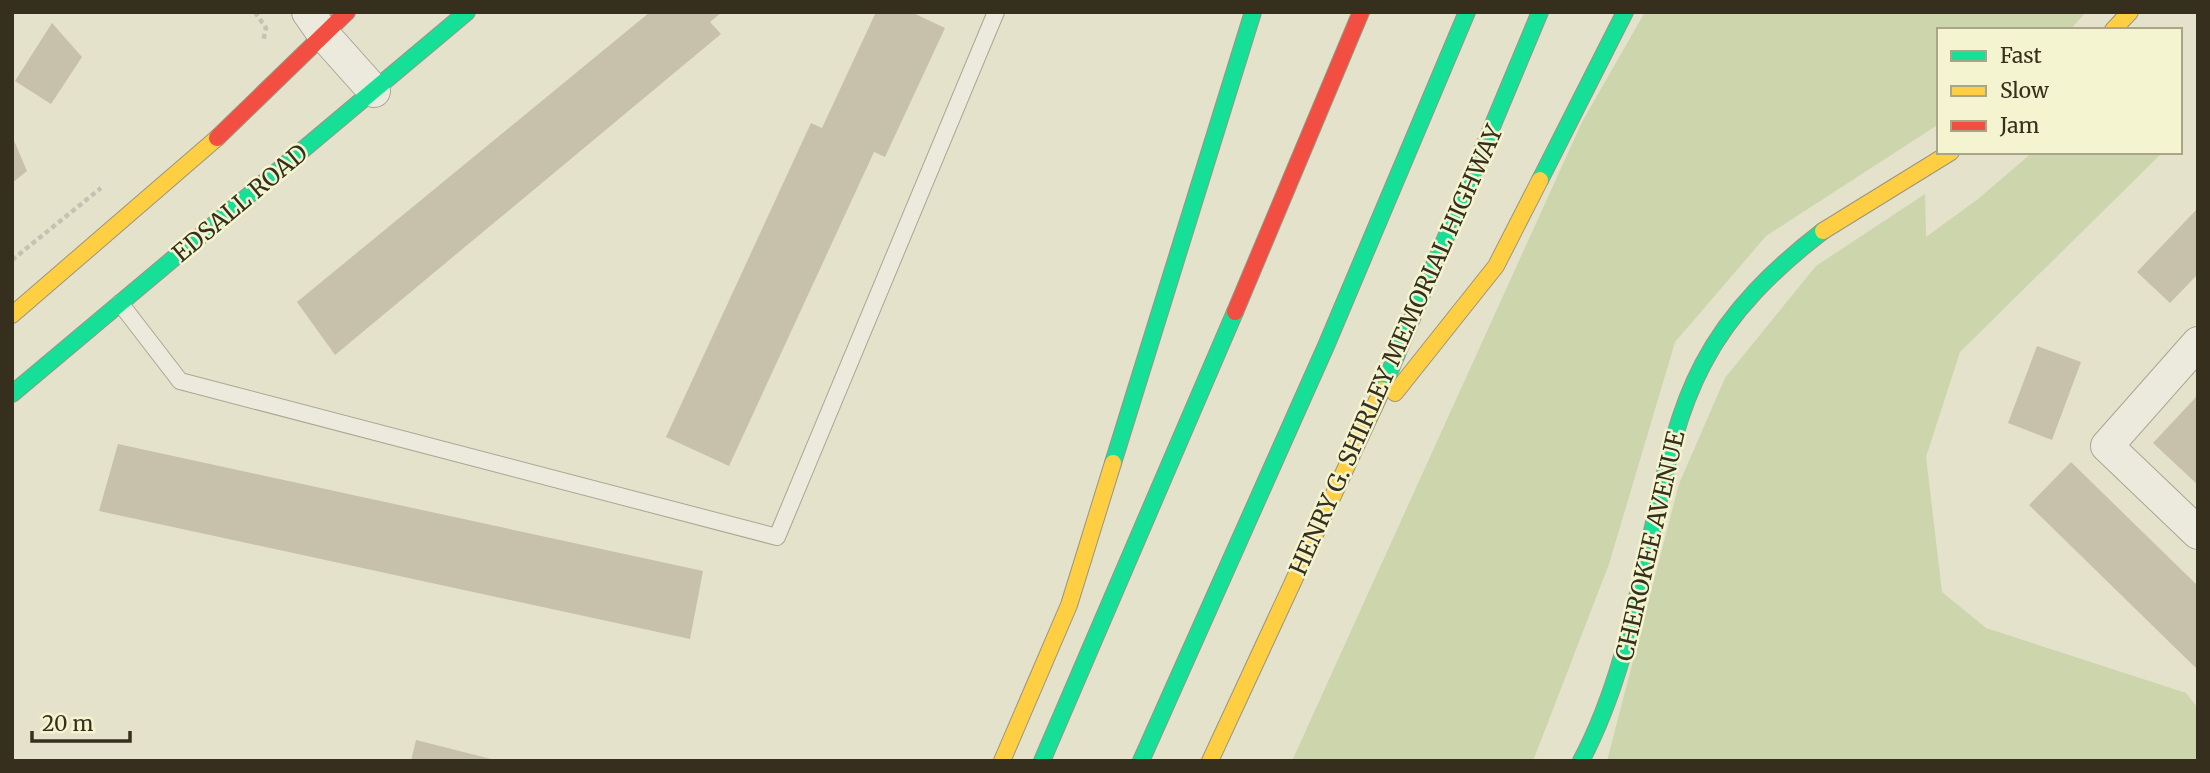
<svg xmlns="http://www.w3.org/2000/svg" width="2210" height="773" font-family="Merriweather,serif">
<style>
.green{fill:#ccd5ac}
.building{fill:#c7c1ab}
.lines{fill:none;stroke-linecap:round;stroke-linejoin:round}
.lane-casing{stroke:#a9a694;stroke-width:18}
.street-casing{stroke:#a9a694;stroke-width:34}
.fast-casing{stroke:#989584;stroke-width:18}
.slow-casing{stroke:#989584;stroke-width:18}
.jam-casing{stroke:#989584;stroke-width:18}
.path{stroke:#c4c2b3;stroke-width:4.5;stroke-dasharray:5 3.5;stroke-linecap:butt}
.lane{stroke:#eceadc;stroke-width:16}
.street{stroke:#eceadc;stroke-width:32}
.fast{stroke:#16e098;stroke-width:16}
.slow{stroke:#ffcf43;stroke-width:16}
.jam{stroke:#f24e42;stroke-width:16}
.labels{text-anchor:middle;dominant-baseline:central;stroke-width:5;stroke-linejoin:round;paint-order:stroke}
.street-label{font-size:24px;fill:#362f1d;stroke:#f5f4d0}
</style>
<rect width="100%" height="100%" fill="#e4e2ca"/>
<g class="green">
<path d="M1645,12H2086L2070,30H1939V124L1766,236L1675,342L1609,564L1533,761H1292L1582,122Z"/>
<path d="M2033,152H2163L1960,352L1926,457L1942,592L1986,628L2186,693L2198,708V761H1607L1679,484L1725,378L1816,266L1925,194L1926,237L1978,199Z"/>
</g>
<g class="building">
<path d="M650,12H722L710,22L721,34L335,355L297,302Z"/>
<path d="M876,12H911L945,28L885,157L874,152L729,466L666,437L811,123L822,128Z"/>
<path d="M52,23L82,57L51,104L15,81Z"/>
<path d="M12,136L27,171L12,183Z"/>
<path d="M2196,210L2198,274L2170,303L2137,272Z"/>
<path d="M2037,346L2081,362L2052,440L2008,423Z"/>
<path d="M2198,395V485L2153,443Z"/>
<path d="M118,444L703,571L690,639L99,511Z"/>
<path d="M2071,462L2198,586V670L2029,505Z"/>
<path d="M416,740L495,760V761H411Z"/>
</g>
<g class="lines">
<defs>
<path id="lane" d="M120,303L180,381L777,537L996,12"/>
<g id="street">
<path d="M308,12L324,35L374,91"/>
<path d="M2198,343L2107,446L2198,533"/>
</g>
<g id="fast">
<path d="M1540,180L1625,12"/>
<path d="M1382,390L1540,12"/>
<path d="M12,394L467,12"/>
<path d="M1113,463L1253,12"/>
<path d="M1042,761L1235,312"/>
<path d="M1141,761L1326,346L1467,12"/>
<path d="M1581,761C1620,687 1635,608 1653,527C1665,472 1676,415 1703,364C1731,310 1775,268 1823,231"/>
</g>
<g id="slow">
<path d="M2113,30L2130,12"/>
<path d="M1823,231L1951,152"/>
<path d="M12,315L217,138"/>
<path d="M1395,393L1496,266L1540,180"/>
<path d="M1002,761L1069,605L1113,463"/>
<path d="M1210,761L1382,390"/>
</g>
<g id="jam">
<path d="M217,138L347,12"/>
<path d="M1235,312L1361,12"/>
</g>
</defs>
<use href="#lane" class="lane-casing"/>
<use href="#street" class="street-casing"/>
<use href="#fast" class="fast-casing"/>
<use href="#slow" class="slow-casing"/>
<use href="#jam" class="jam-casing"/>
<g class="path">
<path d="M255,12L266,28L263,42"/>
<path d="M12,260L101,188"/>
</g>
<use href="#lane" class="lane"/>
<use href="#street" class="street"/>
<use href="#fast" class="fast"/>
<use href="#slow" class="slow"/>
<use href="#jam" class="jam"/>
</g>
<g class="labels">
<g class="street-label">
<text transform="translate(240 203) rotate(-40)">EDSALL ROAD</text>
<text transform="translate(1396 350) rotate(-66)">HENRY G. SHIRLEY MEMORIAL HIGHWAY</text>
<text transform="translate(1650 546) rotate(-77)">CHEROKEE AVENUE</text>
</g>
</g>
<rect width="2210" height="773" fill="none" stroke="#362f1d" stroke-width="28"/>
<rect x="1937" y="28" width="245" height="126" fill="#f5f4d0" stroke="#a9a588" stroke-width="2"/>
<rect x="1951" y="51" width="35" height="10" fill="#16e098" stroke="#a9a588" stroke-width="2"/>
<text x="2000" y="63" font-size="21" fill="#362f1d">Fast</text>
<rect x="1951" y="86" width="35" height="10" fill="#ffcf43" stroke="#a9a588" stroke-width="2"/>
<text x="2000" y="98" font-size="21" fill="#362f1d">Slow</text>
<rect x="1951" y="121" width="35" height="10" fill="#f24e42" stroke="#a9a588" stroke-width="2"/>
<text x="2000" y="133" font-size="21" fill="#362f1d">Jam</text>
<path d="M32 731v10h98v-10" fill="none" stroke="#362f1d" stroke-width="3.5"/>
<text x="42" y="731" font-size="21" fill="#362f1d" stroke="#f5f4d0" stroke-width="5" paint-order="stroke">20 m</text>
</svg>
